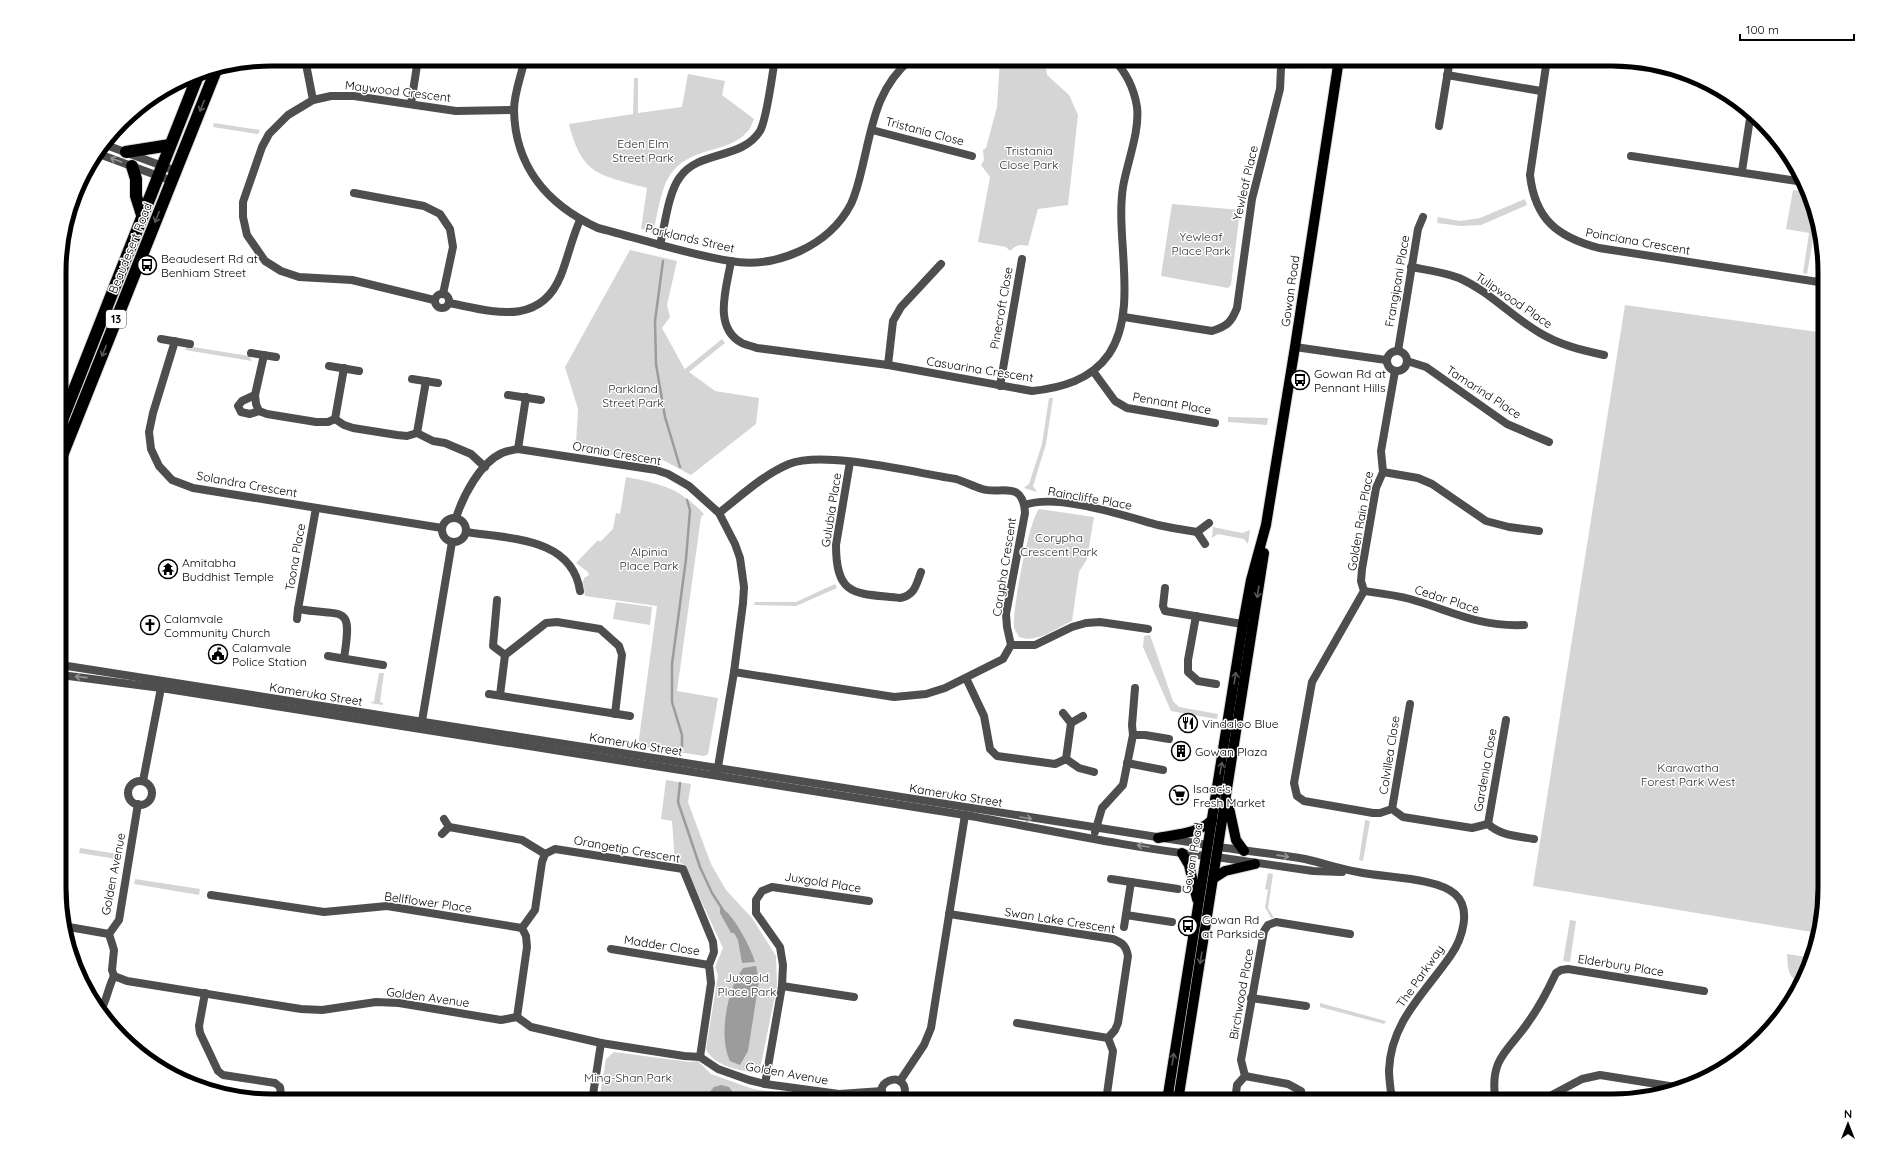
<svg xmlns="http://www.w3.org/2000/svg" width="1884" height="1160" font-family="Quicksand,sans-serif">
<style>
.green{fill:#d5d5d5}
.water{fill:#9c9c9c}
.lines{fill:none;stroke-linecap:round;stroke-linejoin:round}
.stream{stroke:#9c9c9c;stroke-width:2.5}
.major-casing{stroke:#dbdbdb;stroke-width:12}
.highway-casing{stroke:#dbdbdb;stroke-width:14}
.minor{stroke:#4e4e4e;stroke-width:8}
.major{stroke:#000;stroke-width:10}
.highway{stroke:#000;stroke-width:12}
.oneway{stroke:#595959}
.oneway2{stroke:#959595}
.labels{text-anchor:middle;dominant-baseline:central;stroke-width:3;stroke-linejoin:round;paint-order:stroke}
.shield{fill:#fff;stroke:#4c4c4c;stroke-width:1}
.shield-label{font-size:11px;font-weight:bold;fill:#000}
.street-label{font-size:12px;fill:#000;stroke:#fff}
.park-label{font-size:12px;fill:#2c2c2c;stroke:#fff}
.poi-label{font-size:12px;fill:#000;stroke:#fff;text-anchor:start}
.rim{fill:none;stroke:#000;stroke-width:5}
</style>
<rect width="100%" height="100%" fill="#fff"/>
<g class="green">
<path d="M1000,59H1045L1047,75L1069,95L1078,115L1068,205L1038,209L1028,246C1020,244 1016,245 1010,251L1006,247L978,242L990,177L981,165L984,160L983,150L986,148L997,107Z"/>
<path d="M1326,61L1324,70L1322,67L1288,69V65Z"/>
<path d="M688,74L725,81L722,95L754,119C752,123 751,129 747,132C729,153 695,146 674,170C661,184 659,209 654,228L650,230L641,229L647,188C600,175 582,176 569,124L633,114L634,78H638V113L682,107Z"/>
<path d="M214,123L260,130L258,134L213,127Z"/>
<path d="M1793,190L1809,192L1814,203L1817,217L1807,274L1803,273L1809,233L1786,229Z"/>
<path d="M1525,199L1527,205L1481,225L1461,226L1437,223L1438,217L1460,221L1480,218Z"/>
<path d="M1172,204L1240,210L1231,285L1228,288L1161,276Z"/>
<path d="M630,250L677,261L667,305L670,317L662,328L684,368L685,369L722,339L725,343L689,372L715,391L759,398L756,424L691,475L663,460L635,455L630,459L585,449L584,446L576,444L578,409L565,367Z"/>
<path d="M1625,305L1825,333V902L1818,933L1533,886Z"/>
<path d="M187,346L249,356L252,361L185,350Z"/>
<path d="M1049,398H1053L1046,444L1033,486L1037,492L1024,488L1029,484L1042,444Z"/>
<path d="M1228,417L1268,418L1267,425L1228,422Z"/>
<path d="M626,477C661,484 678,487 704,514L701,517L677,691L718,698L709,749L708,754L704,756L638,746L657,606L585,596L583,582L584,578L589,575L588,572L576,563L598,540L600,542L613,529L616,513L620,514Z"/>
<path d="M1039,509L1094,517L1087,559L1079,572L1072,621C1056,628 1037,644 1019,637C1018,634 1014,630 1014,627C1012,611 1029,520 1039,509Z"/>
<path d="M1213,527L1242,533L1250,530L1248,544L1244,539L1218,534L1212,538Z"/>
<path d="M835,584L837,588L796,606L754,605L755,602H796Z"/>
<path d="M616,602L652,607L650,625L613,619Z"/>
<path d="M1150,635L1173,701L1179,707L1218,714L1217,719L1171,711L1143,647L1144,636Z"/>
<path d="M379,673H384L380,702L383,703V705L370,703L374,701Z"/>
<path d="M666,780L691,784L688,802L711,864L726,890L752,918L776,956L777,986L761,1064L755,1072C738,1071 713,1065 706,1049L718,975L715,967L723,948L684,864L675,862L672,821L661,819Z"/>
<path d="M1365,820L1370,821L1363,861L1359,860Z"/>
<path d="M80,848L118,854L117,859L79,853Z"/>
<path d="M1268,873L1273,874L1268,908L1274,918H1271L1265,907L1268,890L1265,889Z"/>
<path d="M135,879L200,889L199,895L134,884Z"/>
<path d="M1570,920L1576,921L1570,962L1563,961Z"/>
<path d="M1787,954L1813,958L1802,983C1787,979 1788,967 1787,954Z"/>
<path d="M1320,1003L1386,1021L1384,1024L1320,1007Z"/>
<path d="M614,1052L690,1062L698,1061L711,1074L753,1089L840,1101H599L606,1059Z"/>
</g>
<g class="water">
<path d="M720,907C733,913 751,948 755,962L742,963L738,940L734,933H731L720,913Z"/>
<path d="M756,966L759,981L748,1051L740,1065L730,1061C720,1039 725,1006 734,984C736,978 740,973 743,968Z"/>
<path d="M721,1085L729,1087L734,1094L731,1101H702L714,1087Z"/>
</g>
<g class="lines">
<g class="stream">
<path d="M663,261L655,321L656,364L665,417L680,467"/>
<path d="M682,750V735L672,702V664L686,559L690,510L687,500"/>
<path d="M680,783L678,802L700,867L712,893L723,910"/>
</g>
<defs>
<g id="major">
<path d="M1228,803L1236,840L1244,851"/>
<path d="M1158,838C1177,834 1198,834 1212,820"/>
<path d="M1182,853L1189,865L1197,899"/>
<path d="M1214,878L1225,871L1255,864"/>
<path d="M1167,1101L1243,624L1251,580L1266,525L1295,347L1339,59"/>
<path d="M1178,1101L1264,553"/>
</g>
<g id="highway">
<path d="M126,152L170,145"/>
<path d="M132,166L136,179V196L142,215"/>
<path d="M61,423L199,73"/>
<path d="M61,458L216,70"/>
</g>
</defs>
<use href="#major" class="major-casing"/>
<use href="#highway" class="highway-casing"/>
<g class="minor">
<path d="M305,59L313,100"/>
<path d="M525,59C521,76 514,93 514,110C515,167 548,205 598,228C641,239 686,254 730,261C776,269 829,246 851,204C857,191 860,177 863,164C873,122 877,88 911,59"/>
<path d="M633,59L636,64"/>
<path d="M1547,59L1530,175C1535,219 1557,237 1599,248L1825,283"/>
<path d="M1447,75L1541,91"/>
<path d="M411,104L418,59"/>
<path d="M1439,126L1450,59"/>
<path d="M872,130L972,156"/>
<path d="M106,145L176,171"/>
<path d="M99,154L172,181"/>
<path d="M1631,156L1804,182"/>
<path d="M1742,171L1751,112"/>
<path d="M354,193L424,206L440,214L450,229L453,247L443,294"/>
<path d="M660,245C665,225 668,193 680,177C699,150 742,160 760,131C767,119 772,75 775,59"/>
<path d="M731,261C727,287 712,327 742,343C746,345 752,346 757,348L888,365L1032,391C1061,388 1091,380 1109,354C1139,309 1115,239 1123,187C1127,163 1140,131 1137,107C1134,88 1127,73 1113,59"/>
<path d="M1411,267C1427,270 1444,272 1459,278C1489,291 1512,317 1540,333C1560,345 1581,350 1604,355"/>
<circle cx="442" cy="301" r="7"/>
<path d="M434,300L352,280L299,277L281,271L265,261L247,235L243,217V202L262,147L269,134L288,115L313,100L331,96H354L456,111L514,110"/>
<path d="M449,303C491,311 540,328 561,275C568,257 572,238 580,220"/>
<path d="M1124,317L1212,331C1227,326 1231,323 1237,308L1252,199L1280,89L1281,68L1280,59"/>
<path d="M161,339L190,344"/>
<path d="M175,341L153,413L149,432L151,449L159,466L172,480L193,488L442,528"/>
<path d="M1295,347L1386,360"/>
<circle cx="1397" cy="361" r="10"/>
<path d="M1398,351L1418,229L1423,217"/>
<path d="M251,353L276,357"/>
<path d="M264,355L255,395L256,404L259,411L267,414L316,422H328L335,419L344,425L353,428L397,435L407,436L417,433L433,441L445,443L471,454L485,467"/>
<path d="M1407,361L1426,367L1507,424L1549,442"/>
<path d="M888,365L893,321L901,307L941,264"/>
<path d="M329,366L359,371"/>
<path d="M1093,371L1115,401L1127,408L1215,423"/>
<path d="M1395,371L1381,451L1383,472L1376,488L1362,569L1361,581L1364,591L1312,682L1294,783L1297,796L1304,801L1373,813H1380L1392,809L1403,817L1472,828L1488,824C1501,836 1518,836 1534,839"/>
<path d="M412,379L438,383"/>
<path d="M1000,386L1022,259"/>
<path d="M255,395L242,401L238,406L241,412L250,414L259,411"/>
<path d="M508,395L541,400"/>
<path d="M335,419L344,368"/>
<path d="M417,433L426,381"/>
<path d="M518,449L526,397"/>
<path d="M850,462L836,545C836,598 856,593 900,598C915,595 916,585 921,572"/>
<path d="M1383,472L1418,478L1432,484L1486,521L1509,527L1539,531"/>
<path d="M1025,505C1056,493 1125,516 1158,525C1171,528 1184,530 1197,532L1209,523"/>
<path d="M316,508L298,609C344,617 353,602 344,658"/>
<path d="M719,513C742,495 763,475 789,464C824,450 916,473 956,479C965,482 973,486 982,489C1000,495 1023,479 1025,513L1006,614L1007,627L1011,645L1003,659L945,688L926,694L894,697L734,672"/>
<circle cx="454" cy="530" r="12"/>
<path d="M456,518C463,496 480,463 502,453C507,451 513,450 518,449L656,470L668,474L689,486L719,513L735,544L740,558L744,587L743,603L734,672L717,773"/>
<path d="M466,532C509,539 572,537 580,591"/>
<path d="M1197,532L1205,544"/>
<path d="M1165,588L1163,606L1165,611L1248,625"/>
<path d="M1364,591C1379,593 1395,595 1410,599C1452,611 1478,627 1524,625"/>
<path d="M497,600L493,646L505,655"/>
<path d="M1196,616L1188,660V672L1198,681L1216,684"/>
<path d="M297,619L298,609"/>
<path d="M1011,645H1035L1072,627L1086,623L1100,622L1148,629"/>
<path d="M328,656L383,665"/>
<path d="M61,665L1208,845"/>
<path d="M61,675L161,688L965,815C1045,829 1125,847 1206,856"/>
<path d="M966,678L984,716L990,749L997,756L1055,764L1066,759L1079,768L1094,772"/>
<path d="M489,694L630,716"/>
<path d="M500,695L505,655L546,623L557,622L600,629L619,646L622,655L615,714"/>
<path d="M1063,713L1071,723L1066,759"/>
<path d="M1071,723L1083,716"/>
<path d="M421,727L452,542"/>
<path d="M1133,735H1145L1169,739"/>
<path d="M1127,763L1163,770"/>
<path d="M143,781L161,688L160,684"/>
<circle cx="140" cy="793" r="12"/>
<path d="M138,804L119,920L109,934L114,950L112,970L114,976L127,981L301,1009L322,1010L376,1002L399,1003L501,1020L517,1017L531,1027L601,1043L684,1056L700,1057L718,1069L749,1080L765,1084L839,1094L882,1091"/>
<path d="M1392,809L1410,704"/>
<path d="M1488,824L1506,720"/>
<path d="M449,827L522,840L545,854"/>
<path d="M1095,832L1102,808L1123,785L1133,735L1132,725L1135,688"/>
<path d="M442,834L449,827L444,819"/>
<path d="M1218,847C1247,851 1276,854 1305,859C1323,863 1340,869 1358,872C1384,878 1436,877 1455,894C1472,909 1462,939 1451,955C1425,993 1391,1021 1389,1070C1389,1080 1391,1091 1392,1101"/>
<path d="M1216,857L1313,871L1342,872"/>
<path d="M1111,879L1178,889"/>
<path d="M211,895L324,912L387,906L522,928"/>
<path d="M949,914L1113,939C1123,943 1126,946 1128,956L1118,1023L1115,1030L1108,1038L1113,1051L1106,1101"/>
<path d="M1126,915L1172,922"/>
<path d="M63,926L109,934"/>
<path d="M1124,927L1131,882"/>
<path d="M611,949L709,965"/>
<path d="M782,986L854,997"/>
<path d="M205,993L199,1026L200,1033L218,1071L223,1075L275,1083L280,1087L282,1101"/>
<path d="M1251,998L1306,1006"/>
<path d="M100,1012C107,1000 108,988 114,976"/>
<path d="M517,1017L527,947L526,936L522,928L535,910L542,862L545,854L555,849L683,869L713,942L714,952L709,965L711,983L700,1057"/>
<path d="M1017,1023L1108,1038"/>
<path d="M1245,1076L1288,1084L1301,1091"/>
<path d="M900,1081L924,1045L931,1028L965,815"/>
<path d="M765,1084L782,986L783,965L780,947L756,913V900L762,891L772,887L869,901"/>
<path d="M904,1096L914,1101"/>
<path d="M1495,1096C1490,1057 1510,1050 1529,1021C1540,1006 1548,990 1556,973L1561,970L1568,969L1704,991"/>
<path d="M592,1101L601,1043"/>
<path d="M887,1101C867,1084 906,1067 905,1093L899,1101"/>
<path d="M1235,1101L1237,1085L1245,1076L1241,1060L1264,931L1268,925L1276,922L1350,934"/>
<path d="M1486,1101C1491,1094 1499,1095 1504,1101"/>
<path d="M1530,1101L1550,1096L1582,1079L1600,1075L1682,1088"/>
</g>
<use href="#major" class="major"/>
<use href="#highway" class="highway"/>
</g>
<defs><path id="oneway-shaft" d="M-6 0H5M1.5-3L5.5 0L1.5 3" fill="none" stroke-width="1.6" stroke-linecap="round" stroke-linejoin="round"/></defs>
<g class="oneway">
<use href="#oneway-shaft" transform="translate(202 106) rotate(112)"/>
<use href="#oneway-shaft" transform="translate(157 217) rotate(112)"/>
<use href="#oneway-shaft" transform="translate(104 351) rotate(112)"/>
<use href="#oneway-shaft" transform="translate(1258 592) rotate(98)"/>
<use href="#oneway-shaft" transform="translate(1235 678) rotate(-81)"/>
<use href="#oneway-shaft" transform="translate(1221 768) rotate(-80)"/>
<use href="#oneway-shaft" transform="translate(1201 958) rotate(99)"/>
<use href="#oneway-shaft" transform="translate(1173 1059) rotate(-81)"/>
</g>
<g class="oneway2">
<use href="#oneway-shaft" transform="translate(116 160) rotate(-160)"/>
<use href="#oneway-shaft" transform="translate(81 677) rotate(-174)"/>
<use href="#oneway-shaft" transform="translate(1026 818) rotate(9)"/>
<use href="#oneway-shaft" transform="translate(1143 846) rotate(-171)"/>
<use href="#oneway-shaft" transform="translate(1283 856) rotate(8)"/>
</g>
<defs>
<symbol id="bus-ring" viewBox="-11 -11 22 22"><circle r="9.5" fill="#fff" stroke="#000" stroke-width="1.5"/><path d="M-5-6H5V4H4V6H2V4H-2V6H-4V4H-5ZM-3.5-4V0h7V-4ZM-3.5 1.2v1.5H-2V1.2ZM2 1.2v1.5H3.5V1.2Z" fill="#000"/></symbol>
<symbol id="temple-ring" viewBox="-11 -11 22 22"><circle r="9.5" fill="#fff" stroke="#000" stroke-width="1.5"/><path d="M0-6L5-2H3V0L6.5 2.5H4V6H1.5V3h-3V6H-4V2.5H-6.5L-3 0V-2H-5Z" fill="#000"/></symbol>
<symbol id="church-ring" viewBox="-11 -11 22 22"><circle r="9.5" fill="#fff" stroke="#000" stroke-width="1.5"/><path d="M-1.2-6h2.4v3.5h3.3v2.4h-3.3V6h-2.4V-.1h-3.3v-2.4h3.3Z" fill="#000"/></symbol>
<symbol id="civic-ring" viewBox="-11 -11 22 22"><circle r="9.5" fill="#fff" stroke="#000" stroke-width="1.5"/><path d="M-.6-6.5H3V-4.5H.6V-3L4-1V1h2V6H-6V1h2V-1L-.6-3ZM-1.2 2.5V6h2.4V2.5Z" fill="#000"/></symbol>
<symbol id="restaurant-ring" viewBox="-11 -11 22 22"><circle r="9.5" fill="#fff" stroke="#000" stroke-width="1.5"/><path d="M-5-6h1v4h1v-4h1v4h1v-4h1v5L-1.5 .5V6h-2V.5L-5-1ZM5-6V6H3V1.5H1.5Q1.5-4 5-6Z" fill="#000"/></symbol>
<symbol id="building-ring" viewBox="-11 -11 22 22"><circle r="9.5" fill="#fff" stroke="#000" stroke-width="1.5"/><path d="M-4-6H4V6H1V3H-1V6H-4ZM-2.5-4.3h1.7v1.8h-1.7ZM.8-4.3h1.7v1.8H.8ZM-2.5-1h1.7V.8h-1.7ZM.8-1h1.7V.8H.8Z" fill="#000"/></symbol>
<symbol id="supermarket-ring" viewBox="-11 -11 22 22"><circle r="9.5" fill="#fff" stroke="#000" stroke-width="1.5"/><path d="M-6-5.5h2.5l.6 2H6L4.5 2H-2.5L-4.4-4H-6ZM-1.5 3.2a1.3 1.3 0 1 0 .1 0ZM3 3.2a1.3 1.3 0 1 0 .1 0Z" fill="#000"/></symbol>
</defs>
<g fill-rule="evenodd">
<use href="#bus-ring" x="136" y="254" width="22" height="22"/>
<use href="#bus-ring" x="1289" y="369" width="22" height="22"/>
<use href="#temple-ring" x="157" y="558" width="22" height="22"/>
<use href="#church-ring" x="139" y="614" width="22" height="22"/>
<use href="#civic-ring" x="207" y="643" width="22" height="22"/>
<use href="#restaurant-ring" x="1177" y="712" width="22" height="22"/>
<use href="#building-ring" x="1170" y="740" width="22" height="22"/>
<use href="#supermarket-ring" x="1168" y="784" width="22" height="22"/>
<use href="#bus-ring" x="1177" y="915" width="22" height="22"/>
</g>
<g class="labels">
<rect class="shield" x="106" y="310" width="20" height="18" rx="3"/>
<g class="shield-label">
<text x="116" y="319">13</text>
</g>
<g class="street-label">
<text transform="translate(398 91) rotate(7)">Maywood Crescent</text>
<text transform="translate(925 131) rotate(15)">Tristania Close</text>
<text transform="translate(1245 183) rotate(-77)">Yewleaf Place</text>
<text transform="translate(690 238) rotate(13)">Parklands Street</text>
<text transform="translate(1638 241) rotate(10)">Poinciana Crescent</text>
<text transform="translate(130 248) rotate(-68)">Beaudesert Road</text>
<text transform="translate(1397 281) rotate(-80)">Frangipani Place</text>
<text transform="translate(1290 291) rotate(-82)">Gowan Road</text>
<text transform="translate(1514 300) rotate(34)">Tulipwood Place</text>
<text transform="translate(1001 308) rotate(-80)">Pinecroft Close</text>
<text transform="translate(980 369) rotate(9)">Casuarina Crescent</text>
<text transform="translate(1484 392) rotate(33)">Tamarind Place</text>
<text transform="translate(1172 403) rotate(10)">Pennant Place</text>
<text transform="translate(617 453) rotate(10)">Orania Crescent</text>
<text transform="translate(247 484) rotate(10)">Solandra Crescent</text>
<text transform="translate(1090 498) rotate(10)">Raincliffe Place</text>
<text transform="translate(831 510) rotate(-81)">Gulubia Place</text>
<text transform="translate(1360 521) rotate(-80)">Golden Rain Place</text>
<text transform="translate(295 557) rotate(-80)">Toona Place</text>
<text transform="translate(1004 567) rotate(-81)">Corypha Crescent</text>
<text transform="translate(1447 599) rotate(18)">Cedar Place</text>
<text transform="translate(316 694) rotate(9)">Kameruka Street</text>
<text transform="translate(636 744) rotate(9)">Kameruka Street</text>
<text transform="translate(1389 755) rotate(-81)">Colvillea Close</text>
<text transform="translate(1485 770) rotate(-80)">Gardenia Close</text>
<text transform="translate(956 795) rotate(9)">Kameruka Street</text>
<text transform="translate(627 849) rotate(10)">Orangetip Crescent</text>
<text transform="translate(1192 858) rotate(-80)">Gowan Road</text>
<text transform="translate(113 874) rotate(-79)">Golden Avenue</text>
<text transform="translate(823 882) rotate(9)">Juxgold Place</text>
<text transform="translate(428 902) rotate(8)">Bellflower Place</text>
<text transform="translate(1060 920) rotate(9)">Swan Lake Crescent</text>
<text transform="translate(662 945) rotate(9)">Madder Close</text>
<text transform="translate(1621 965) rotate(9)">Elderbury Place</text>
<text transform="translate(1420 976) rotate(-55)">The Parkway</text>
<text transform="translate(1241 994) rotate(-80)">Birchwood Place</text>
<text transform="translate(428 997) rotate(8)">Golden Avenue</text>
<text transform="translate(787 1073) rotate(10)">Golden Avenue</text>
</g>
<g class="park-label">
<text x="643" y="143">Eden Elm<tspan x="643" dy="14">Street Park</tspan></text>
<text x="1029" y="150">Tristania<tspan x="1029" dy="14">Close Park</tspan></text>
<text x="1201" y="236">Yewleaf<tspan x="1201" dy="14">Place Park</tspan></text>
<text x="633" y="388">Parkland<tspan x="633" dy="14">Street Park</tspan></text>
<text x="1059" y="537">Corypha<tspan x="1059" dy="14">Crescent Park</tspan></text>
<text x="649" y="551">Alpinia<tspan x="649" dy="14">Place Park</tspan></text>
<text x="1688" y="767">Karawatha<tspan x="1688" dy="14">Forest Park West</tspan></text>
<text x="747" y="977">Juxgold<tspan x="747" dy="14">Place Park</tspan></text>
<text x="628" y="1077">Ming-Shan Park</text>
</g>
<g class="poi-label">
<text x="161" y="258">Beaudesert Rd at<tspan x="161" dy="14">Benhiam Street</tspan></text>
<text x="1314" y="373">Gowan Rd at<tspan x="1314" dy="14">Pennant Hills</tspan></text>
<text x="182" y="562">Amitabha<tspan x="182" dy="14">Buddhist Temple</tspan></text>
<text x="164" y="618">Calamvale<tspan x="164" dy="14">Community Church</tspan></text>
<text x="232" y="647">Calamvale<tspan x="232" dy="14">Police Station</tspan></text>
<text x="1202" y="723">Vindaloo Blue</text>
<text x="1195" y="751">Gowan Plaza</text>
<text x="1193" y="788">Isaac's<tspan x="1193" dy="14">Fresh Market</tspan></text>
<text x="1202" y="919">Gowan Rd<tspan x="1202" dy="14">at Parkside</tspan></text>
</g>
</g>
<path d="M0 0H1884V1160H0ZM272 66H1612A206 206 0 0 1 1818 272V888A206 206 0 0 1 1612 1094H272A206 206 0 0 1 66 888V272A206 206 0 0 1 272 66Z" fill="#fff" fill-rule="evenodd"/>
<path class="rim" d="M272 66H1612A206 206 0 0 1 1818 272V888A206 206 0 0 1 1612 1094H272A206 206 0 0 1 66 888V272A206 206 0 0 1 272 66Z"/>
<g transform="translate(1848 1124)" stroke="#ffffff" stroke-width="3" paint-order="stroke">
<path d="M0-3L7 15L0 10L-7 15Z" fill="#000000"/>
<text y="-6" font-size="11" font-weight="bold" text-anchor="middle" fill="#000000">N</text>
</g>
<path d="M1740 34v6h114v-6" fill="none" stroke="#000000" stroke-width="2"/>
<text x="1746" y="34" font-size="12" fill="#000000" stroke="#ffffff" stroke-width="3" paint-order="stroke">100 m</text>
</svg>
